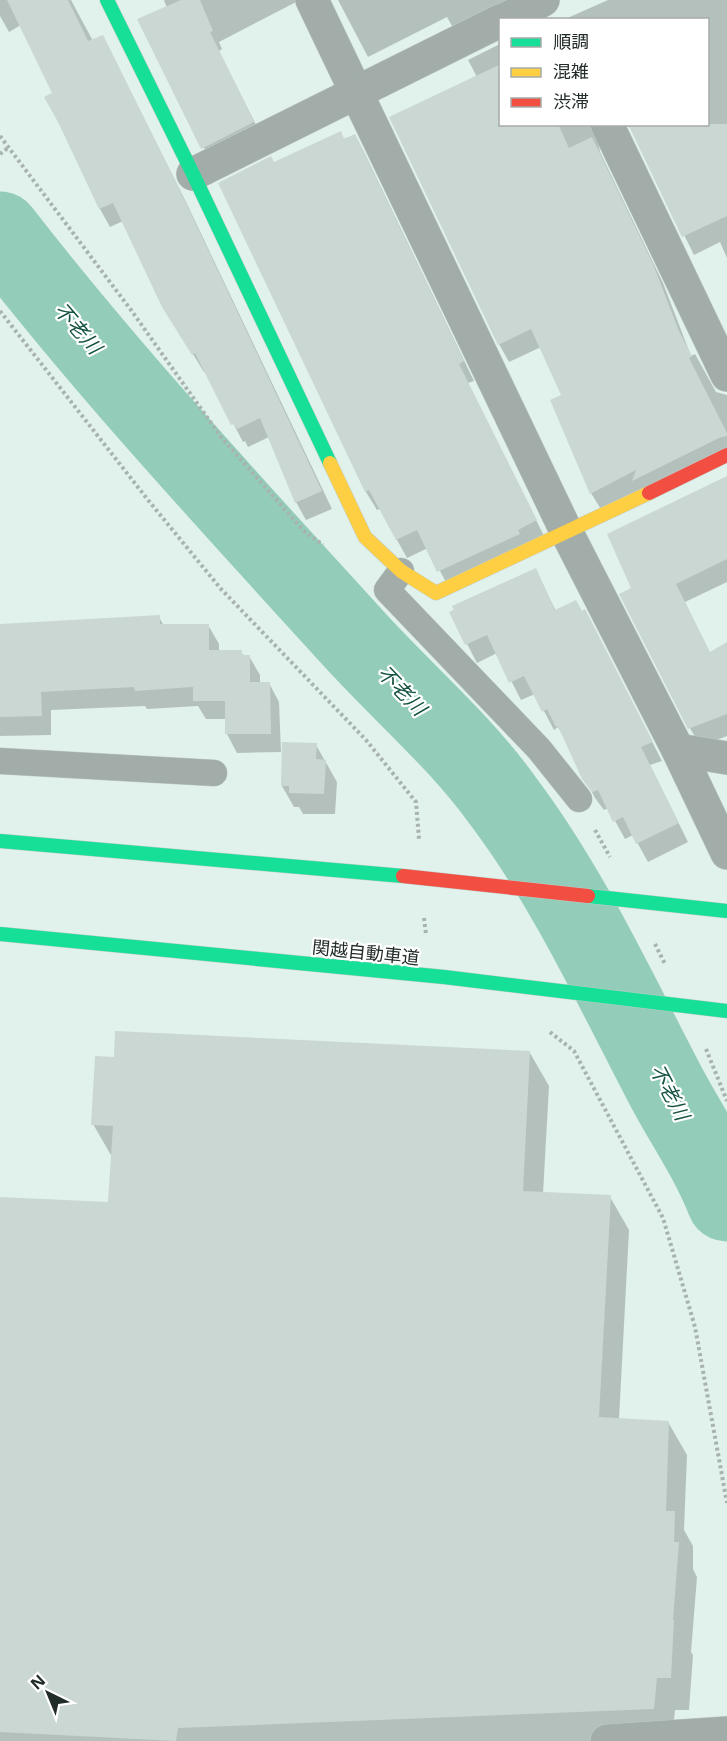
<svg xmlns="http://www.w3.org/2000/svg" width="727" height="1741" font-family="'Open Sans','Noto Sans JP',sans-serif">
<style>
.shadow{fill:#0003}
.lines{fill:none;stroke-linecap:round;stroke-linejoin:round}
.river{stroke:#93ccb9;stroke-width:81}
.building{fill:#cad7d2}
.lane-casing{stroke:#c0ccc7;stroke-width:27}
.street-casing{stroke:#c0ccc7;stroke-width:34}
.fast-casing{stroke:#c0ccc7;stroke-width:15}
.slow-casing{stroke:#c0ccc7;stroke-width:15}
.jam-casing{stroke:#c0ccc7;stroke-width:15}
.path{stroke:#a8b3af;stroke-width:4;stroke-dasharray:3 3;stroke-linecap:butt}
.lane{stroke:#a2ada9;stroke-width:26}
.street{stroke:#a2ada9;stroke-width:33}
.fast{stroke:#16e098;stroke-width:14}
.slow{stroke:#ffcf43;stroke-width:14}
.jam{stroke:#f24e42;stroke-width:14}
.fast-bridge-casing{stroke:#c0ccc7;stroke-width:15;stroke-linecap:butt}
.jam-bridge-casing{stroke:#c0ccc7;stroke-width:15;stroke-linecap:butt}
.fast-bridge{stroke:#16e098;stroke-width:14}
.jam-bridge{stroke:#f24e42;stroke-width:14}
.labels{text-anchor:middle;dominant-baseline:central;stroke-width:4.5;stroke-linejoin:round;paint-order:stroke}
.street-label{font-size:18px;fill:#222c28;stroke:#fff}
.water-label{font-size:20px;font-style:italic;fill:#165342;stroke:#fff}
</style>
<rect width="100%" height="100%" fill="#e1f1eb"/>
<g class="shadow">
<path d="M0,0H71L93,41L103,37L186,202L332,509L306,520L296,502L269,437L248,447L245,441L243,442L206,371L204,372L175,325L123,221L110,227L100,209L60,122L54,93L21,25L9,32L0,16Z"/>
<path d="M164,0H300L219,42L222,49L219,51L264,141L213,166L140,20L167,8Z"/>
<path d="M338,0H518L461,42L447,17L368,57Z"/>
<path d="M608,0H727V258L720,242L694,255L632,129L624,124H708V20H563Z"/>
<path d="M500,44V124H613L598,141L600,152L663,283L691,356L695,354L716,392L727,395V457L602,511L591,493L563,396L541,347L509,362L499,344L477,77L468,60Z"/>
<path d="M355,135L365,154L474,381L468,383L546,540L450,590L428,548L407,558L380,509L377,510L366,492L220,183Z"/>
<path d="M727,478V582L685,602L710,654L727,663V736L700,746L690,728L633,589Z"/>
<path d="M535,570L556,611L582,613L595,630L662,761L650,765L688,842L648,862L633,835L625,839L608,808L604,810L595,798L568,744L558,727L554,730L535,694L521,700L497,653L477,663L451,613Z"/>
<path d="M159,617L164,626L208,625L219,644V652L241,651L244,657L249,656L260,675V683H269L279,702L281,752L237,753L227,734L226,719H206L198,706L147,709L145,706L51,710V735L0,736V625Z"/>
<path d="M316,745L337,782L335,814H303L299,807H294L282,786Z"/>
<path d="M530,1053L549,1086L543,1194L610,1197L629,1230L619,1419L668,1422L687,1455L684,1530L693,1546V1569L697,1577L691,1652L693,1655L689,1710H675L672,1741H0V1199L110,1204L112,1157L93,1124Z"/>
</g>
<g class="lines">
<path class="river" d="M0,232C110,374 233,506 354,639C403,693 460,741 503,801C567,886 612,983 661,1077C682,1119 710,1157 727,1201"/>
</g>
<g class="building">
<path d="M7,0H68L88,41L103,35L176,182L322,491L295,503L260,418L237,429L234,424L231,425L195,353L192,355L162,307L113,203L99,209L58,122L44,97L52,93Z"/>
<path d="M181,0H200L213,31L210,32L254,122L201,149L137,19Z"/>
<path d="M501,64V124H558L569,148L592,137L653,264L679,331L692,356L689,358L727,433V436L719,438L632,481L636,470L590,494L550,400L561,395L531,329L498,345L389,117Z"/>
<path d="M628,124H727V216L682,237Z"/>
<path d="M341,131L344,139L355,134L464,361L459,364L537,520L518,530L520,534L437,572L417,530L396,540L369,490L365,492L218,183L271,156L274,162Z"/>
<path d="M727,476V559L676,584L710,652L727,642V714L688,729L619,594L631,588L607,534Z"/>
<path d="M536,568L555,610L576,600L582,611L585,609L653,742L641,747L679,823L636,844L623,817L613,822L598,790L592,792L582,779L558,726L556,727L547,709L542,712L524,676L509,683L487,635L465,645L449,612L454,610L452,606Z"/>
<path d="M160,615V624H209V650H242V655H250V682H270L271,734H225V701H193V687L135,691L134,687L41,692L42,716L0,717V624Z"/>
<path d="M282,742L317,743L316,759L326,760L324,794L289,793V786H281Z"/>
<path d="M115,1031L530,1051L523,1191L611,1195L599,1417L669,1421L666,1511H675L674,1542H679L673,1620H674L671,1678H657L654,1709L178,1728L176,1741L0,1732V1197L108,1202L113,1126L91,1125L95,1056L114,1057Z"/>
</g>
<g class="lines">
<defs>
<g id="lane">
<path d="M401,571L387,590L539,749L579,799"/>
<path d="M0,761L214,773"/>
</g>
<g id="street">
<path d="M312,0L567,533L678,750L727,853"/>
<path d="M504,20L543,0"/>
<path d="M607,124L727,375"/>
<path d="M193,174L500,21"/>
<path d="M678,750L727,758"/>
<path d="M607,1741L727,1733"/>
</g>
<path id="fast" d="M107,0L193,174L330,463"/>
<path id="slow" d="M330,463L365,537L401,571L436,593L649,493"/>
<path id="jam" d="M649,493L727,455"/>
</defs>
<use href="#lane" class="lane-casing"/>
<use href="#street" class="street-casing"/>
<use href="#fast" class="fast-casing"/>
<use href="#slow" class="slow-casing"/>
<use href="#jam" class="jam-casing"/>
<g class="path">
<path d="M0,136L131,310L221,437L304,531L323,545"/>
<path d="M0,154L9,147"/>
<path d="M0,311L148,500L221,589L366,740L416,802L419,839"/>
<path d="M595,830L610,857"/>
<path d="M424,918L426,934"/>
<path d="M655,944L665,964"/>
<path d="M550,1032L574,1051L663,1218L695,1327L727,1503"/>
<path d="M706,1049L727,1101"/>
</g>
<use href="#lane" class="lane"/>
<use href="#street" class="street"/>
<use href="#fast" class="fast"/>
<use href="#slow" class="slow"/>
<use href="#jam" class="jam"/>
<defs>
<g id="fast-bridge">
<path d="M0,841L403,876"/>
<path d="M588,896L727,911"/>
<path d="M0,934L444,977L727,1011"/>
</g>
<path id="jam-bridge" d="M403,876L588,896"/>
</defs>
<use href="#fast-bridge" class="fast-bridge-casing"/>
<use href="#jam-bridge" class="jam-bridge-casing"/>
<use href="#fast-bridge" class="fast-bridge"/>
<use href="#jam-bridge" class="jam-bridge"/>
</g>
<g class="labels">
<g class="street-label">
<text transform="translate(366 952) rotate(6)">関越自動車道</text>
</g>
<g class="water-label">
<text transform="translate(78 328) rotate(49)">不老川</text>
<text transform="translate(402 690) rotate(46)">不老川</text>
<text transform="translate(670 1092) rotate(62)">不老川</text>
</g>
</g>
<rect x="499" y="18" width="210" height="108" fill="#ffffff" stroke="#a7aba9" stroke-width="1.5"/>
<rect x="511" y="38" width="30" height="9" fill="#16e098" stroke="#a7aba9" stroke-width="1.5"/>
<text x="553" y="48" font-size="18" fill="#222c28">順調</text>
<rect x="511" y="68" width="30" height="9" fill="#ffcf43" stroke="#a7aba9" stroke-width="1.5"/>
<text x="553" y="78" font-size="18" fill="#222c28">混雑</text>
<rect x="511" y="98" width="30" height="9" fill="#f24e42" stroke="#a7aba9" stroke-width="1.5"/>
<text x="553" y="108" font-size="18" fill="#222c28">渋滞</text>
<g transform="translate(48 1693) rotate(317)" stroke="#ffffff" stroke-width="4.5" paint-order="stroke">
<path d="M0-4.5L10 22L0 15L-10 22Z" fill="#222c28"/>
<text y="-9" font-size="16" font-weight="bold" text-anchor="middle" fill="#222c28">N</text>
</g>
</svg>
